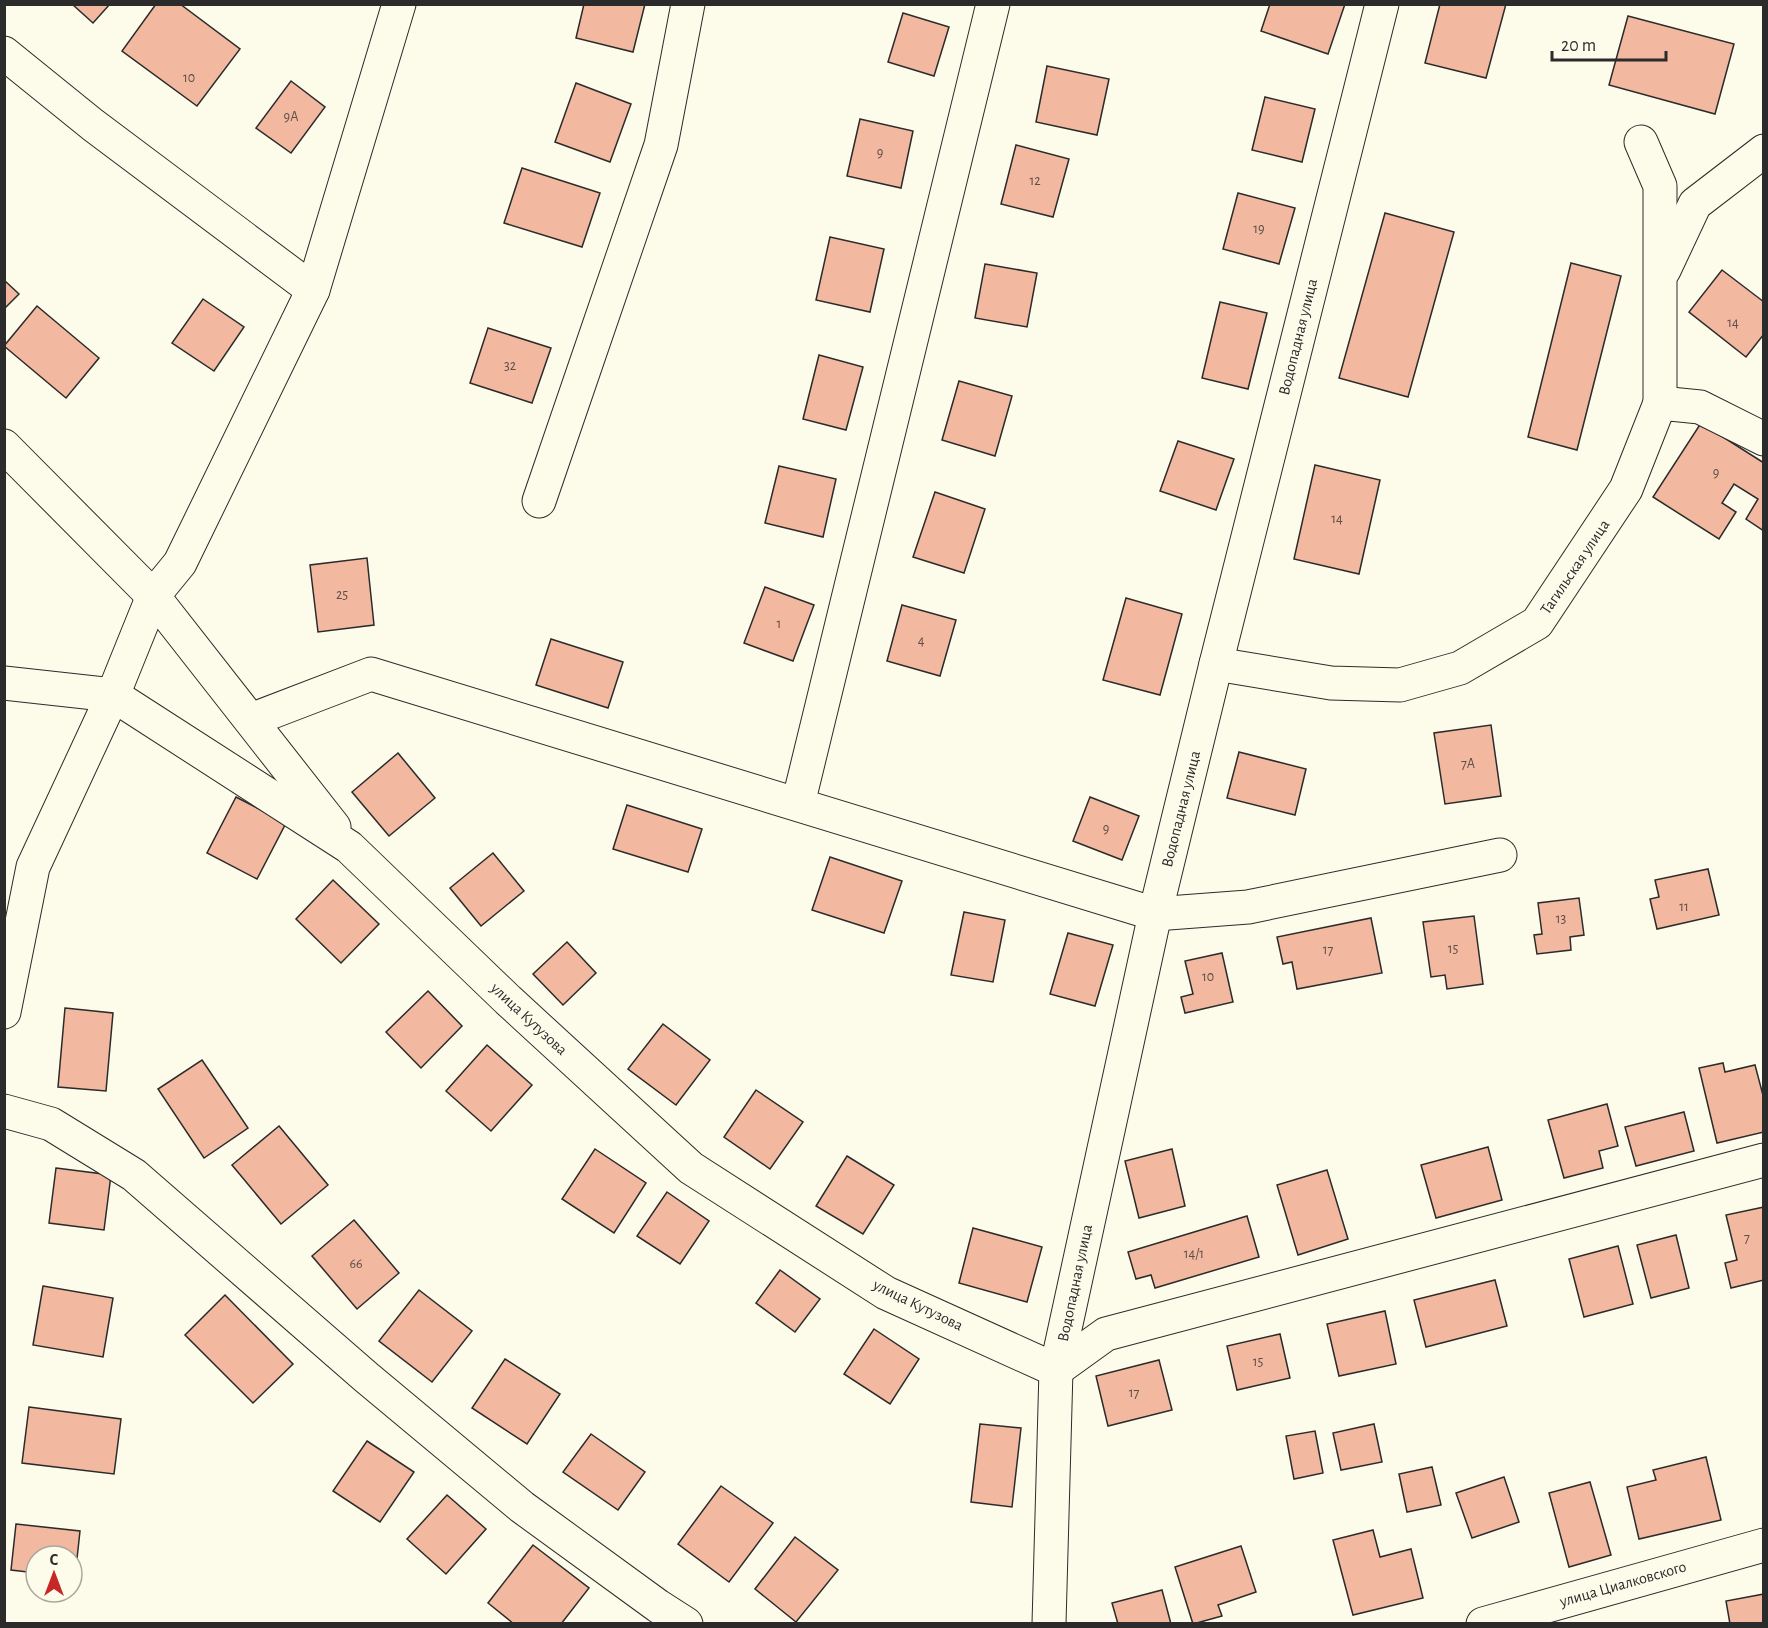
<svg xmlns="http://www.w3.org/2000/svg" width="1768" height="1628" font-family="'Alegreya Sans',sans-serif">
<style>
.building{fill:#f2b8a0;stroke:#2b2b2b;stroke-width:1.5}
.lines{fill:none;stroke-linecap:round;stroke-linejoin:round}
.street-casing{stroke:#2b2b2b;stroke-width:35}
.secondary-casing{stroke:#2b2b2b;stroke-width:35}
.street{stroke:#fdfbea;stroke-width:33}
.secondary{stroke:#fdfbea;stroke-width:33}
.labels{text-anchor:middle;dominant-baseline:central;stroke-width:4.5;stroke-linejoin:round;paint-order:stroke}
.number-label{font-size:14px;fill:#5d4e48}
.street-label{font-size:16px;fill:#2b2b2b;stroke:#fdfbea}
</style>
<rect width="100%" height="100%" fill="#fdfbea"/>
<g class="building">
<path d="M72,4H110L93,23Z"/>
<path d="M156,4H180L240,49L197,106L122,51Z"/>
<path d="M584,4H645L633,52L576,38Z"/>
<path d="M1270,4H1345L1328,54L1261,31Z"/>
<path d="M1440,4H1506L1486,78L1425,63Z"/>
<path d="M903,13L949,27L934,76L888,62Z"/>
<path d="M1628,16L1734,44L1715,114L1609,85Z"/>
<path d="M1047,66L1109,79L1097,135L1036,122Z"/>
<path d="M291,81L325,107L291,153L256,128Z"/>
<path d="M576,83L631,104L610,162L555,142Z"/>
<path d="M1265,97L1315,109L1302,162L1252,150Z"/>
<path d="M860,119L913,131L901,188L847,176Z"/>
<path d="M1016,145L1069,159L1053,217L1001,204Z"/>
<path d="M522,168L600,193L582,247L504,223Z"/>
<path d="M1238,193L1295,208L1279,264L1223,249Z"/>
<path d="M1385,213L1454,232L1408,397L1339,378Z"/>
<path d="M830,237L884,249L870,312L816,300Z"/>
<path d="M1571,263L1621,276L1577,450L1528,437Z"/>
<path d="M985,264L1037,273L1027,327L975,318Z"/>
<path d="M1722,270L1764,302V334L1746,357L1689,312Z"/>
<path d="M4,280L19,294L4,309Z"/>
<path d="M203,299L244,327L214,371L172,343Z"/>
<path d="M1220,302L1267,313L1248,389L1202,378Z"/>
<path d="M37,306L99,358L66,398L4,346Z"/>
<path d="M488,328L551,348L532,403L470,383Z"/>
<path d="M819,355L863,367L846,430L803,419Z"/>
<path d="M959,381L1012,396L995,456L942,440Z"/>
<path d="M1701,423L1764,463V531L1746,519L1758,499L1734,484L1722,503L1736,512L1719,539L1653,497Z"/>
<path d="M1178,441L1234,459L1216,510L1160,491Z"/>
<path d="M1315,465L1380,480L1359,574L1294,559Z"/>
<path d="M779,466L836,479L823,537L765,523Z"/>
<path d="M935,492L985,509L964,573L913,557Z"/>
<path d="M367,558L374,625L318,632L310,565Z"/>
<path d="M765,587L814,605L793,661L744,643Z"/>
<path d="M1126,598L1182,614L1160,695L1103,680Z"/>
<path d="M902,605L956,620L940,676L887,661Z"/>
<path d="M551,639L623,662L608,708L536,685Z"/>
<path d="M1491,725L1501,796L1445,804L1434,733Z"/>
<path d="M1239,752L1306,769L1295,815L1227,798Z"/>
<path d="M398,753L435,798L389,836L352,792Z"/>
<path d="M236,797L286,823L257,879L207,853Z"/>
<path d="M1090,797L1139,816L1122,860L1073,841Z"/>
<path d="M627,805L702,829L688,872L613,849Z"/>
<path d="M493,853L524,891L481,926L450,888Z"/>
<path d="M830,857L902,881L884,933L812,910Z"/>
<path d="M1708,869L1719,915L1657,929L1650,899L1659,897L1655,880Z"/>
<path d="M333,880L379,924L341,963L296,919Z"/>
<path d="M1579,898L1584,935L1570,937L1571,950L1537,954L1534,935L1542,934L1538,903Z"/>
<path d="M964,912L1005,920L993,982L951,975Z"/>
<path d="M1474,916L1483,984L1447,989L1445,975L1431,977L1423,922Z"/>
<path d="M1371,918L1382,973L1297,989L1292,962L1283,964L1277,937Z"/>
<path d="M1068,933L1113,945L1095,1006L1050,994Z"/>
<path d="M567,942L596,973L563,1005L533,974Z"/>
<path d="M1222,953L1233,1002L1185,1013L1181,997L1193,994L1185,961Z"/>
<path d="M428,991L462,1026L421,1068L386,1032Z"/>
<path d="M65,1008L113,1013L106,1091L58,1087Z"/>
<path d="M663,1024L710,1060L676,1105L628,1069Z"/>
<path d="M487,1045L532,1085L491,1131L446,1091Z"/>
<path d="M202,1060L248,1128L204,1158L158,1089Z"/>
<path d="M1723,1063L1725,1072L1755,1065L1764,1099V1132L1717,1143L1699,1068Z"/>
<path d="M756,1090L803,1122L770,1169L724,1137Z"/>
<path d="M1607,1104L1618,1146L1599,1151L1603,1168L1564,1178L1548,1120Z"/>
<path d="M1684,1112L1694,1151L1636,1166L1625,1127Z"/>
<path d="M279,1126L328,1185L281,1224L232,1165Z"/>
<path d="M1488,1147L1502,1200L1436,1218L1421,1165Z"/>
<path d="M595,1149L646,1183L614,1233L562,1199Z"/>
<path d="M1172,1149L1185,1206L1139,1218L1125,1161Z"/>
<path d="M847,1156L894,1185L863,1234L816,1206Z"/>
<path d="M56,1168L111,1175L104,1230L49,1223Z"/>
<path d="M1327,1170L1348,1239L1298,1255L1277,1185Z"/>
<path d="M667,1192L709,1221L680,1264L637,1236Z"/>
<path d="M1764,1207V1280L1731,1288L1725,1263L1737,1260L1726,1215Z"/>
<path d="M1247,1216L1259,1257L1155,1288L1151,1275L1136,1279L1128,1252Z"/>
<path d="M354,1220L399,1273L357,1309L312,1256Z"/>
<path d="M973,1228L1042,1247L1027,1302L959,1283Z"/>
<path d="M1676,1235L1689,1288L1651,1298L1637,1245Z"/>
<path d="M1618,1246L1633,1304L1584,1317L1569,1259Z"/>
<path d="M780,1270L820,1299L795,1332L756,1303Z"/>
<path d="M1495,1280L1507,1326L1426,1347L1414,1300Z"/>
<path d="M43,1286L113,1298L103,1357L33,1345Z"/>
<path d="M419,1290L472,1331L432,1382L379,1341Z"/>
<path d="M225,1295L293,1364L253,1403L185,1335Z"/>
<path d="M1385,1311L1396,1364L1339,1376L1327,1324Z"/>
<path d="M874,1329L919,1359L890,1404L844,1374Z"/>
<path d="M1280,1334L1290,1378L1237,1390L1227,1346Z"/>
<path d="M505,1359L560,1394L527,1444L472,1408Z"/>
<path d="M1159,1360L1172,1410L1108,1426L1096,1376Z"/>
<path d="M29,1407L121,1419L114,1474L22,1463Z"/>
<path d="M980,1424L1021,1428L1012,1507L971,1502Z"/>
<path d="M1374,1424L1382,1462L1341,1470L1333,1433Z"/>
<path d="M1315,1431L1323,1473L1294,1479L1286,1436Z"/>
<path d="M591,1434L645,1472L618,1510L563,1472Z"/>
<path d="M367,1441L414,1472L380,1522L333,1491Z"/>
<path d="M1706,1457L1721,1520L1639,1539L1627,1487L1656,1480L1653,1470Z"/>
<path d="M1432,1467L1441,1505L1407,1512L1399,1474Z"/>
<path d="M1504,1477L1519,1522L1472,1538L1456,1493Z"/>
<path d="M1590,1482L1611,1555L1569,1567L1549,1493Z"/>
<path d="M721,1486L773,1523L729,1582L678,1544Z"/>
<path d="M447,1495L486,1529L446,1574L407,1539Z"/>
<path d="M16,1524L80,1531L75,1577H72V1556H36V1573L11,1570Z"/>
<path d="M1373,1530L1380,1557L1411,1549L1423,1598L1353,1615L1333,1540Z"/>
<path d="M795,1537L838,1570L796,1622L755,1589Z"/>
<path d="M533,1545L589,1588L561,1624H514L488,1603Z"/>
<path d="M1241,1546L1256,1592L1218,1605L1222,1616L1193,1624L1175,1567Z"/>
<path d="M1162,1590L1171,1624H1118L1112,1603Z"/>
<path d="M1764,1594V1624H1730L1726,1601Z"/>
</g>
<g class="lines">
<defs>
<g id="street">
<path d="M4,53L93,125L313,290"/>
<path d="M1641,142L1660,186V403"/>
<path d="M1664,270L1695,204L1764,151"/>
<path d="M4,446L153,596L334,827"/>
<path d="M539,501L661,145L688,4"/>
<path d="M1216,664L1331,683L1400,685L1460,668L1537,623L1626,489L1660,403L1700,407L1764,439"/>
<path d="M4,683L113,695L349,847L508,1000L691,1168L886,1293L1056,1370L1106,1334L1764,1160"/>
<path d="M251,720L371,674L1155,914L1248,907L1500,855"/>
<path d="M798,804L993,4"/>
<path d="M4,1012L33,867L113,695L153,596L180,563L313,290L399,4"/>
<path d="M4,1111L51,1124L134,1175L366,1377L522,1507L658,1606L686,1624"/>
<path d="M1483,1624L1764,1545"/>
</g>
<path id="secondary" d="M1049,1624L1056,1370L1155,914L1216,664L1382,4"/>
</defs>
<use href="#street" class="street-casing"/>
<use href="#secondary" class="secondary-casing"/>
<use href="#street" class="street"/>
<use href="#secondary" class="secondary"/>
</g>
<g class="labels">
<g class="number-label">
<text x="189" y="78">10</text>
<text x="291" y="117">9А</text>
<text x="880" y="153">9</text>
<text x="1035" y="181">12</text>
<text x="1259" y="229">19</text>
<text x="1733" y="323">14</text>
<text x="510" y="366">32</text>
<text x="1716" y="473">9</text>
<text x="1337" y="519">14</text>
<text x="342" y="595">25</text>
<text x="779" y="624">1</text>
<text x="921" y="641">4</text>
<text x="1468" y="764">7А</text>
<text x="1106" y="829">9</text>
<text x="1684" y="907">11</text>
<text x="1561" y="919">13</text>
<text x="1453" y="949">15</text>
<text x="1328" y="950">17</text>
<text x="1208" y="977">10</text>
<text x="1747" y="1238">7</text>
<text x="1194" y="1254">14/1</text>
<text x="356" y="1264">66</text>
<text x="1258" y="1362">15</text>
<text x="1134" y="1393">17</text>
</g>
<g class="street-label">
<text transform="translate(1298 337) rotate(-76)">Водопадная улица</text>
<text transform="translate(1575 567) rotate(-56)">Тагильская улица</text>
<text transform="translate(1181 809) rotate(-76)">Водопадная улица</text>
<text transform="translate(529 1019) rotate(43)">улица Кутузова</text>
<text transform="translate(1075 1283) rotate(-78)">Водопадная улица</text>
<text transform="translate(918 1305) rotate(26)">улица Кутузова</text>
<text transform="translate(1623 1584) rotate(-16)">улица Циалковского</text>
</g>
</g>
<rect width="1768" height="1628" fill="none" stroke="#2b2b2b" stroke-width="12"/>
<g transform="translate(54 1574)"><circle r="28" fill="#fdfbea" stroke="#a9a89e" stroke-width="1.5"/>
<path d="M0-4.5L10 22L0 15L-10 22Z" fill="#c62828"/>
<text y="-9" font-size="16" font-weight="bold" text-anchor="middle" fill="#2b2b2b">С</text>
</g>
<path d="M1552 51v9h114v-9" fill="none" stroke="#2b2b2b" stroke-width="3"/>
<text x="1561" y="51" font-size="18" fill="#2b2b2b" stroke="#fdfbea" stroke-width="4.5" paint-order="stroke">20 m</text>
</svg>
